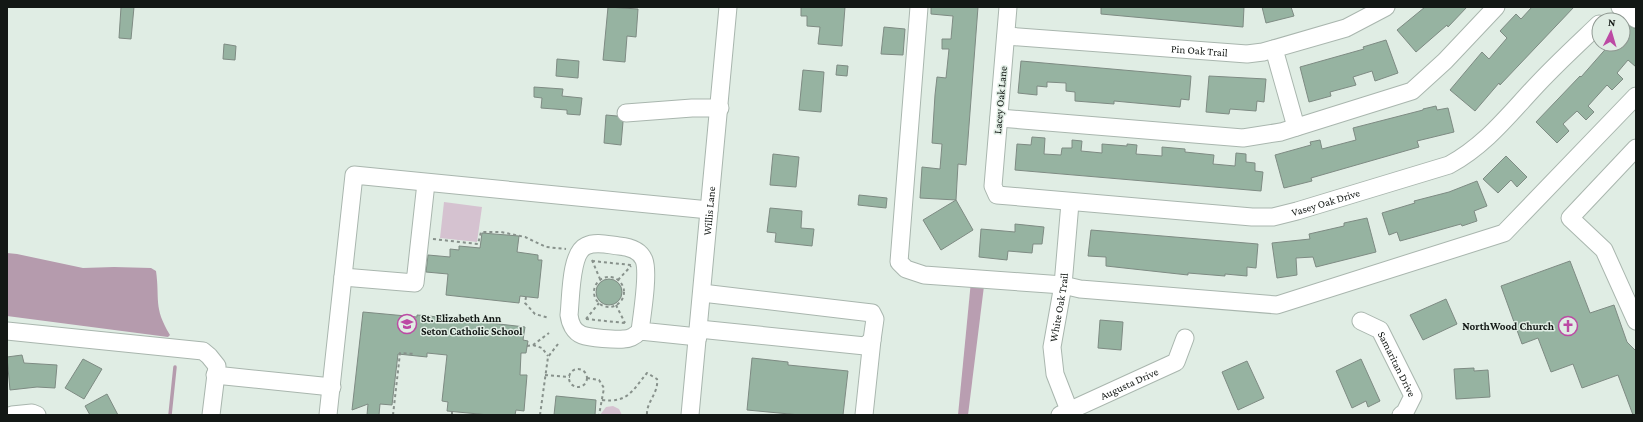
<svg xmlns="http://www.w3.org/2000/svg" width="1643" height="422" font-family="'Crimson Pro',serif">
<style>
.green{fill:#d5c2d0}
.forest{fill:#b99eb1}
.water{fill:#b59bad}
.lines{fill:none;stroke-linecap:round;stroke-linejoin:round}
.stream{stroke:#b59bad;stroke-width:3.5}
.building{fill:#96b3a1;stroke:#7e8b83}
.minor-casing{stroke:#a9b6ae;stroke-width:19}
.path{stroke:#87918b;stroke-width:2;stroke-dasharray:3 3;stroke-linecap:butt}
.minor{stroke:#fff;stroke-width:17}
.labels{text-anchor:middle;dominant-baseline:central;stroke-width:3;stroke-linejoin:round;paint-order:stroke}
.street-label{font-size:11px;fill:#131815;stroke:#e0ede4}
.poi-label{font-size:11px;font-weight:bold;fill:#131815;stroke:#e0ede4;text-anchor:start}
</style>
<rect width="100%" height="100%" fill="#e0ede4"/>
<g class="green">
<path d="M444,202L482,207L477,242L440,238Z"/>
<path d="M613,406L619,409L622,415H600L606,407Z"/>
</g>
<path class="forest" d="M971,281L984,286L968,415H958Z"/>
<path class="water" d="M7,253L17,254L83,268L114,267L151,268L156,271C160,299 153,307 170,335L168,337L7,316Z"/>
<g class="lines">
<path class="stream" d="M170,415L175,367"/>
</g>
<g class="building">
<path d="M121,7H134L131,39L119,38Z"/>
<path d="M608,7L638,9L636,37L627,36L625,62L603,60Z"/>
<path d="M801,7H845L842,46L818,44L820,27L807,26V16H801Z"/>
<path d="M931,7H978L966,165L958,164L956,200L920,198L922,167L940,169L942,144L932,143L935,95L937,77L946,78L949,49H942V39H951L953,16L931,14Z"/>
<path d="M1101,7H1244L1243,27L1101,14Z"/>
<path d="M1262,7H1291L1294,16L1266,23Z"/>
<path d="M1425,7H1467L1448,27L1447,25L1416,52L1397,30Z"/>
<path d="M1532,7H1574L1500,85L1499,83L1475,111L1450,90L1482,52L1489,59L1507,38L1500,31L1516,14L1521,19Z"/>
<path d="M1627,25L1636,29V67L1628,60L1617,73L1623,79L1612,90L1607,85L1588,106L1594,112L1586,120L1577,111L1563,124L1569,131L1557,143L1536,122L1580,76L1581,77L1610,44H1623V29Z"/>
<path d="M884,27L905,29L903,55L881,54Z"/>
<path d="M1386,40L1398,73L1375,81L1372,71L1353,77L1356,85L1330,92L1331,96L1309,102L1300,67L1364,49L1363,47Z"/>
<path d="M224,44L236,46L235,60L223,59Z"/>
<path d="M557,59L579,61L578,78L556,76Z"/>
<path d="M1021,61L1191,76L1189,100L1181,99L1180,107L1114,101V104L1075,101V92L1066,91V83L1047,82V87L1037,86V95L1018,93Z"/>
<path d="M837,65L848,66L847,76L836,75Z"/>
<path d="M803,70L824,72L821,112L799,110Z"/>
<path d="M1209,76L1266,79L1264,102L1257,101L1256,111L1230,109L1229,114L1206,112Z"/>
<path d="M534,87L563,89L562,96L582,98L580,115L567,114V110L541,108L542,98L534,97Z"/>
<path d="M1436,106L1437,110L1448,108L1454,132L1417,141L1419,147L1311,178L1312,181L1284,188L1275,155L1311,145L1310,142L1320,140L1322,149L1356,140L1353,128L1423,110V109Z"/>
<path d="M606,115L617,116L623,122L621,145L604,143Z"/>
<path d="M1032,137L1045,138L1044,154L1061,155L1062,148H1072V140L1082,141L1081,151L1102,153V144L1127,146V144L1137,145L1136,154L1162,156V147L1185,149V152L1214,155L1213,164L1235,166L1236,153L1246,154V162L1255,163V171L1263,172L1261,191L1015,170L1017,144L1031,145Z"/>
<path d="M773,154L799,157L796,187L770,185Z"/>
<path d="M1506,156L1527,177L1517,187L1511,180L1498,193L1483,179Z"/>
<path d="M1477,181L1487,206L1474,211L1477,221L1462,226L1461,224L1400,241L1397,232L1389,235L1382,213L1415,203L1414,201L1449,192Z"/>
<path d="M859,195L887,198L886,208L858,205Z"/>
<path d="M956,200L973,230L941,250L923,220Z"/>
<path d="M770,208L802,211L801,228L814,229L812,246L775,242L776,233L767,232Z"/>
<path d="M1367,218L1376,252L1316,267L1313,257L1296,258L1297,275L1277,278L1272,243L1310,239L1309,234L1344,226V223Z"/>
<path d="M1015,224L1044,227L1042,244H1033L1032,253L1008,251L1007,260L979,257L981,229L1015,232Z"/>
<path d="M1091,230L1258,244L1256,268L1247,267V276L1225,274V276L1188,273V275L1106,266V257L1088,256Z"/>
<path d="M482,233L519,236L517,252L538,255V260H542L538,298L520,296L519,303L446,295L448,274L426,272L428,255L450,257V249L459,250V246L480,248Z"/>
<path d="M1570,261L1590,313L1614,305L1627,342L1636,351V415H1633L1618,375L1582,388L1573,364L1551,372L1538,338L1522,344L1501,286Z"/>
<circle cx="609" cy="292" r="13"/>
<path d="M1446,299L1457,324L1423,340L1410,315Z"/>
<path d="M363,312L417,317V315L429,316L525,327L523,340L528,341L526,353H521L520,375H527L524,411L516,410L515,415H489L447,411L448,402L442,401L447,355L427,353V357L398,354L392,405L380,404L379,415H367L368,404L352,410Z"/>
<path d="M1100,320L1123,322L1121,350L1098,348Z"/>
<path d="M22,355L24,363L57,365L55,388L37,387L10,390L7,357Z"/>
<path d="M752,358L788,362V365L848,371L843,415H800L747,410Z"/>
<path d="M83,359L102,369L84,399L65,388Z"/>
<path d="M1361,359L1380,401L1368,407L1366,401L1352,408L1336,371Z"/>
<path d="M1247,361L1264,398L1238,410L1222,372Z"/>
<path d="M1474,368V371L1488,370L1490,397L1456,399L1454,369Z"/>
<path d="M107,394L118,415H90L85,406Z"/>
<path d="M556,396L596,400L595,415H554Z"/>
</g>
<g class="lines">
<defs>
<g id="minor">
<path d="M919,7L899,262L906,269L924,275L1063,285L1080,289L1277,305L1504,233L1636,96"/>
<path id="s1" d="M1008,7L993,186L997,195L1252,217H1273L1297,211L1449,165C1484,146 1507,117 1533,89C1554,66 1577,45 1599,24"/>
<path d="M1620,7L1636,19"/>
<path id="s2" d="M1006,36L1247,54L1263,52L1346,28L1386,7"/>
<path d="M1274,49L1296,127"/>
<path d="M626,113L692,108H720"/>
<path d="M999,118L1243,138L1281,132L1412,91L1445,61L1496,7"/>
<path d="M1636,148L1570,218L1604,250L1636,321"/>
<path d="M343,277L415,283L426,183"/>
<path id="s3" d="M1361,321L1380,330L1413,396L1405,412L1401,415"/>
<path d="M699,329L865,346L872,340L875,319L872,313L702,293"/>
<path d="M7,331L203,351L209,356L217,366L211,415"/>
<path d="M640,331C642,315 649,273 644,260C640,250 630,247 619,246C609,245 596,241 586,246C570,253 571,299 569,315C570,323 574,332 582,335C590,338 616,340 624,339C630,339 636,335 640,331L698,337"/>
<path d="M215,375L332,387"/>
<path id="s4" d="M1069,410L1055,374L1052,347L1063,285L1070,203"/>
<path d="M12,415L32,413L37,415"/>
<path d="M328,415L354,175L709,210"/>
<path id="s5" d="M690,415L728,7"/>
<path d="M864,415L872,340"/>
<path id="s6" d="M1060,415L1176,362L1185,338"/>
</g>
</defs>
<use href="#minor" class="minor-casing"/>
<g class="path">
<path d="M433,239L478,244L481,232H501L525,237L546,247L566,249"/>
<path d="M592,260L600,279"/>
<path d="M592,261L631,265"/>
<circle cx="609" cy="292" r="15"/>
<path d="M618,280L631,266"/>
<path d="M526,297L525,303L535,314L549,318"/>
<path d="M616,305L625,323"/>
<path d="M586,319L625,323"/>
<path d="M586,319L599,303"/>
<path d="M533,345L542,348L548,356"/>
<path d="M527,346L533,345L549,333"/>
<circle cx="578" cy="378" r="9"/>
<path d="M545,375L570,377"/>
<path d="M587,378L599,380L604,388L599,415"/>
<path d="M602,400C628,403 632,391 647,373L657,379C659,393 646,402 647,415"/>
<path d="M393,415L400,353L415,354"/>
<path d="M452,415V411"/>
<path d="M540,415L548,357L558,344"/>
</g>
<use href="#minor" class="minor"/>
</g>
<defs>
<symbol id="school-ring" viewBox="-11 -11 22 22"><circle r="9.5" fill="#e0ede4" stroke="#bc4aa4" stroke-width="1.5"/><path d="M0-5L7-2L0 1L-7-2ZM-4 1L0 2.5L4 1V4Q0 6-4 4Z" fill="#bc4aa4"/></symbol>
<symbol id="church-ring" viewBox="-11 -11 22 22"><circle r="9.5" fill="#e0ede4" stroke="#bc4aa4" stroke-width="1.5"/><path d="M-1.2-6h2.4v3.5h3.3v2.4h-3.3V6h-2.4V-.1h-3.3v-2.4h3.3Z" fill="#bc4aa4"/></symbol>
</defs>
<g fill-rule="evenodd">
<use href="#school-ring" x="396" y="313" width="22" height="22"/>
<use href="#church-ring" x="1557" y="315" width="22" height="22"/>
</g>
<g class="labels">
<g class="street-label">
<text stroke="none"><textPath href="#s2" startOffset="194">Pin Oak Trail</textPath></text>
<text transform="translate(1000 100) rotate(-85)">Lacey Oak Lane</text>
<text stroke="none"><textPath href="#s1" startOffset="521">Vasey Oak Drive</textPath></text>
<text stroke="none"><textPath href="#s5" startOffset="205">Willis Lane</textPath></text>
<text stroke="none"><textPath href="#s4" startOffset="106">White Oak Trail</textPath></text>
<text stroke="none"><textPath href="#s3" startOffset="59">Samaritan Drive</textPath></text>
<text stroke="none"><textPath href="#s6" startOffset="76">Augusta Drive</textPath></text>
</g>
<g class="poi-label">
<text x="421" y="318">St. Elizabeth Ann<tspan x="421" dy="13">Seton Catholic School</tspan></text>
<text x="1554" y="326" text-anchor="end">NorthWood Church</text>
</g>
</g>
<rect width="1643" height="422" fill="none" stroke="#131815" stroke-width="16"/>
<g transform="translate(1611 32) rotate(5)"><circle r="19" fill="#e0ede4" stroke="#8e9891"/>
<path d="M0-3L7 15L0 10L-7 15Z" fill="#bc4aa4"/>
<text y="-6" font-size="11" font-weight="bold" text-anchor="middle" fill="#131815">N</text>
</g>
</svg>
